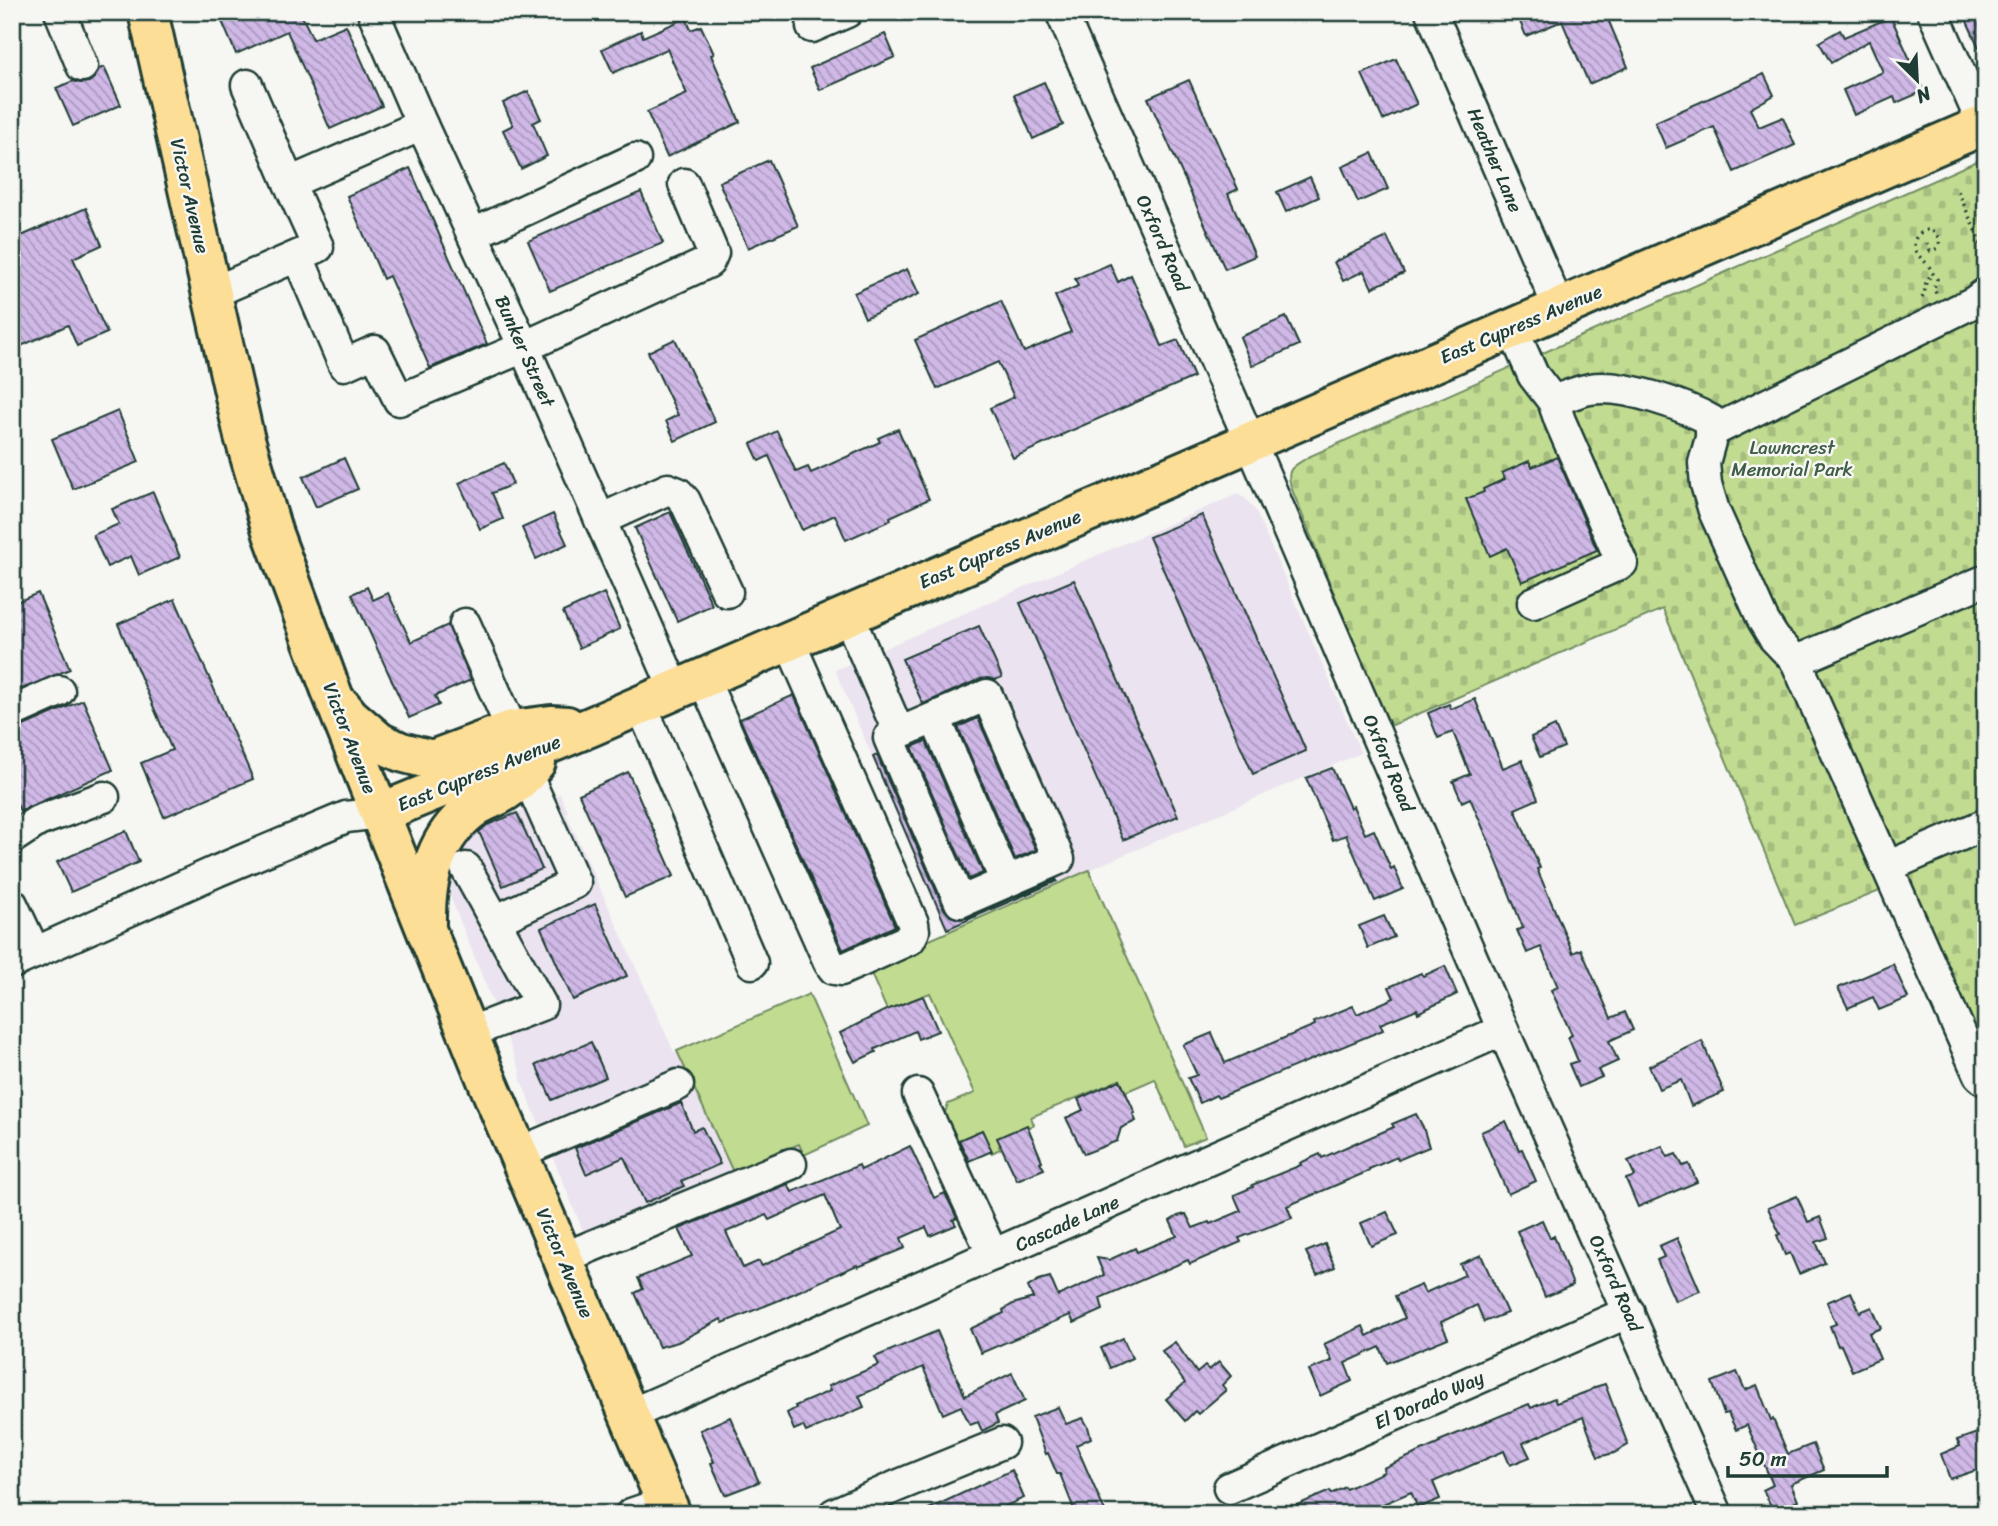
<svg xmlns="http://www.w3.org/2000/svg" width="1998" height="1526" font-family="Sriracha,sans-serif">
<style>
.built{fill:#ebe3ef}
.green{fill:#c1db91;stroke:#708c62;stroke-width:2}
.cemetery{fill:url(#cemetery-stones);stroke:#708c62;stroke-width:2}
.building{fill:url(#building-back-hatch);stroke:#1f3d34;stroke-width:2;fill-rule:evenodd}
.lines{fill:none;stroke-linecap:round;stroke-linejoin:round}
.minor-casing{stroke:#1f3d34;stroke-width:35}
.major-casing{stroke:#1f3d34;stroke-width:44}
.path{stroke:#1f3d34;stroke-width:3.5;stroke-dasharray:2 5;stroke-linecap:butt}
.minor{stroke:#f6f6f2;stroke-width:30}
.major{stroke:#fcde96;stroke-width:38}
.labels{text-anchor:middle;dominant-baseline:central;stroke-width:5;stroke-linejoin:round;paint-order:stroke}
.street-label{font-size:19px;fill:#1f3d34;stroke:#f6f6f2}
.park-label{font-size:19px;fill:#3f5d47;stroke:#f6f6f2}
</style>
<defs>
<pattern id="cemetery-stones" width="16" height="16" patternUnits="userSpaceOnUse" patternTransform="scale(1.75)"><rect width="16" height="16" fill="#c1db91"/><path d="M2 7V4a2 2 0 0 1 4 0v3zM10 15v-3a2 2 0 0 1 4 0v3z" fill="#a5bd7e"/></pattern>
<pattern id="building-back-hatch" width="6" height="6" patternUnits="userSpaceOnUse" patternTransform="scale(1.75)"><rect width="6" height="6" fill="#d0b8e7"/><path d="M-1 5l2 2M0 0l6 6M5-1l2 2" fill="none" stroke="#a897bc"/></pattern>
</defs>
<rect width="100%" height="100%" fill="#f6f6f2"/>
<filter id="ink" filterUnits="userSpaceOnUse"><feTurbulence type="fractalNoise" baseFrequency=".0143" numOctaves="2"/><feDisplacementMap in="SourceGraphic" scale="14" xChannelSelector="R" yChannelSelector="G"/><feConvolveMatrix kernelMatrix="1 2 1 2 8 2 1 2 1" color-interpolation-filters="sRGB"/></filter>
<g filter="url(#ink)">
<g class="built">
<path d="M1235,495H1239L1246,499L1255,510L1361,753L947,931L835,670Z"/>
<path d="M560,794L568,812L566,813L674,1052L677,1051L733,1172L800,1144L810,1168L596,1262L521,1080L520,1070L448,891L447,882L456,849L478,829Z"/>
</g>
<g class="green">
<path d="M1089,870L1206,1137L1184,1146L1155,1079L1125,1092L1119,1080L1031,1117L1034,1125L1028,1128L1027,1126L999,1146L1000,1149L992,1153L982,1130L954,1142L943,1118L948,1104L975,1093L930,993L902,1004L890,1017L868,967Z"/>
<path d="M809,994L867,1126L804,1155L799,1144L733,1172L677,1051Z"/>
</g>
<path class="cemetery" d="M1986,157V1100L1981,1099L1961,1074L1882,890L1795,925L1663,609L1388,727L1291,487C1285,466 1295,467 1308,457Z"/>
<g class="building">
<path d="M218,12H300L313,39L346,25L382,106L330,129L287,31L236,54Z"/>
<path d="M1516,12H1605L1628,67L1589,84L1562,21L1526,36Z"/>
<path d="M1974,12H1986V63L1965,17Z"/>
<path d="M1891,17L1924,91L1896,103L1894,97L1854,115L1843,90L1883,72L1869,41L1831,63L1819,42L1840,30L1844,37Z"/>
<path d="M686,18L691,30L701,26L714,54L711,55L740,122L667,157L647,112L687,94L667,49L613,73L602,49L641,31L643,37Z"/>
<path d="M885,34L895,57L820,90L810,68Z"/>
<path d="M1396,59L1417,104L1383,120L1362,74Z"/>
<path d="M104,67L121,105L73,126L56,88L73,81L80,83L89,82L95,77L99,69Z"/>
<path d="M1764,74L1774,95L1750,109L1759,127L1783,117L1795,145L1734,172L1714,127L1666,148L1655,122Z"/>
<path d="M1189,80L1238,189L1228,194L1255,256L1225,269L1148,98Z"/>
<path d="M1044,82L1063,125L1033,139L1014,95Z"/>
<path d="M528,91L541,119L533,123L547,156L521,169L503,130L513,125L503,103Z"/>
<path d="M1372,153L1388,189L1358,202L1342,167Z"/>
<path d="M769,160L798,226L748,248L719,182Z"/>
<path d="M410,168L487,344L430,368L389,276L383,279L347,196Z"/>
<path d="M1310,177L1319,197L1286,212L1277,192Z"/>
<path d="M641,192L663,243L550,291L528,241Z"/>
<path d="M86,208L102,245L73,258L107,333L77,346L68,325L12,350V240Z"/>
<path d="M1387,237L1404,273L1372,288L1364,271L1343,281L1334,262Z"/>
<path d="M1110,264L1118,282L1131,275L1162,346L1178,340L1194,377L1061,435L1062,436L1013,458L990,408L1014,397L998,362L937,389L915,340L1001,301L1024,352L1071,332L1055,296L1078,286L1075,279Z"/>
<path d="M907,269L919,294L865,318L854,293Z"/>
<path d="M1286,317L1299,345L1252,366L1240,337Z"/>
<path d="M675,339L715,422L675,441L666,421L678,415L648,352Z"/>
<path d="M118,411L139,462L73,489L52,439Z"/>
<path d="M898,429L929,499L890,517L891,520L846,540L835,515L802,530L769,456L759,461L751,444L777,431L796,472L808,467L811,473L880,442L878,438Z"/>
<path d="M1557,457L1597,550L1522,582L1507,548L1490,556L1466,499L1484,492L1483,489L1505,479L1502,473L1529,461L1532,467Z"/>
<path d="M344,458L358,489L316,507L303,477Z"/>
<path d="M504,463L513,484L492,493L503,519L480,529L459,483Z"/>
<path d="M153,492L180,557L139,575L131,556L107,567L93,535L119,524L112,509Z"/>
<path d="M670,512L712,605L677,621L635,528Z"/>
<path d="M553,514L567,544L536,559L522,528Z"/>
<path d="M1202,515L1306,751L1253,774L1149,537Z"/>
<path d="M1074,580L1178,816L1123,840L1020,603Z"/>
<path d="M367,587L373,600L388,593L411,642L448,625L471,680L435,696L439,705L409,718L352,594Z"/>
<path d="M38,593L70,669L12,693V604Z"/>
<path d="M604,593L620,629L579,648L563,612Z"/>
<path d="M175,599L253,779L164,817L141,763L172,750L118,624Z"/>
<path d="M979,626L1002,677L995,680L988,678L980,679L923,704L902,659Z"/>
<path d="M794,695L895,926L843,950L740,719Z"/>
<path d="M1475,699L1503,768L1522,760L1538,799L1515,809L1540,868L1537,869L1573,953L1581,949L1611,1018L1625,1012L1633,1030L1609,1041L1618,1061L1598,1070L1602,1077L1579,1087L1569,1064L1578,1061L1568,1037L1572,1035L1551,990L1558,987L1541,947L1527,953L1517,930L1523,928L1489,842L1470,798L1462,802L1453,781L1470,774L1453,732L1438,738L1428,713L1449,704L1451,709Z"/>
<path d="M83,700L113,770L20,811L12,794V731Z"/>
<path d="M978,718L1036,850L1015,859L958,727Z"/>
<path d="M1555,726L1564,747L1540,757L1531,737Z"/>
<path d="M926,741L983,873L969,879L912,747Z"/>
<path d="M877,755L944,909L950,916L959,919L967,918L1056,879L1057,881L947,929L873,757Z"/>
<path d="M1332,768L1350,808L1353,806L1365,834L1374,830L1391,869L1394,867L1403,889L1375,901L1346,835L1333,840L1306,778Z"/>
<path d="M628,772L674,876L625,897L579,794Z"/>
<path d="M517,813L542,869L503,886L479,832L487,825Z"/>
<path d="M126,831L139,862L71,892L57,862Z"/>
<path d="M595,904L627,976L573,1000L541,928Z"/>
<path d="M1384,916L1394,937L1368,948L1359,926Z"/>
<path d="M1893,964L1908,998L1879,1010L1873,997L1848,1008L1838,988Z"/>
<path d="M1445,966L1457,994L1418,1013L1417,1009L1380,1024L1383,1030L1233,1092L1218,1098L1216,1095L1200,1103L1188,1078L1197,1075L1183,1045L1212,1033L1225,1063L1315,1025L1314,1022L1353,1006L1357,1014L1394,998L1389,987L1421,973L1423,976Z"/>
<path d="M923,996L938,1031L918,1039L915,1031L875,1049L876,1052L855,1062L840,1033L884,1011Z"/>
<path d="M1702,1041L1724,1092L1691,1106L1681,1080L1659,1089L1649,1066Z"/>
<path d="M591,1042L606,1077L552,1100L536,1065Z"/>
<path d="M1120,1080L1135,1113L1133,1114L1136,1121L1121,1128L1117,1141L1084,1154L1066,1118L1083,1110L1078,1099Z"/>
<path d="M681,1103L693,1131L702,1127L720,1164L681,1181L684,1186L645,1203L624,1157L586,1174L575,1148Z"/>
<path d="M1416,1114L1423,1127L1429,1147L1398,1160L1397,1157L1369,1169V1171L1287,1206L1292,1218L1239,1238L1241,1242L1190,1264L1188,1260L1100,1298L1103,1310L1074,1323L1070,1315L981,1353L970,1329L1004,1313L1003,1310L1013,1304L1033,1298L1028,1287L1039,1280L1050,1277L1058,1296L1104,1275L1097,1258L1109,1260L1135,1248L1137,1252L1177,1236L1170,1221L1178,1216L1186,1214L1193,1228L1209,1222L1210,1224L1241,1211L1234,1195L1253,1187L1252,1185L1301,1165L1300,1163L1320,1154L1322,1158L1357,1142V1143L1394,1127L1392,1124Z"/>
<path d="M1506,1121L1519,1150L1522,1149L1536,1181L1508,1194L1481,1132Z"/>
<path d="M1027,1125L1042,1161L1040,1162L1044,1169L1017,1180L997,1138Z"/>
<path d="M982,1130L992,1151L969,1161L959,1140Z"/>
<path d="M910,1146L934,1198L945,1193L957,1218L953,1220L956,1225L930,1236L926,1227L901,1238L905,1248L858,1267L857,1265L777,1301L723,1323L721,1319L678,1342L659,1347L635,1293L643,1289L638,1278L692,1256L679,1229L788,1184L792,1192L859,1165L861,1170ZM825,1195L840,1230L762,1266L759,1261L743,1268L726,1232L766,1215L769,1220Z"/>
<path d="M1662,1146L1668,1157L1676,1154L1683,1166L1689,1164L1697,1182L1638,1207L1626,1179L1635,1176L1628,1161Z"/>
<path d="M1797,1196L1808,1222L1820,1217L1828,1238L1816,1242L1825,1263L1799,1274L1790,1253L1785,1255L1777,1235L1780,1234L1768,1208Z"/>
<path d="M1387,1212L1398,1235L1371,1246L1361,1223Z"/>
<path d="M1542,1220L1550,1238L1554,1236L1573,1285L1545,1297L1517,1231Z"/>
<path d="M1677,1238L1700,1291L1675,1301L1657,1260L1664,1257L1659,1246Z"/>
<path d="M1325,1244L1335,1267L1317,1275L1306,1252Z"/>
<path d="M1481,1255L1507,1313L1484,1322L1477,1305L1441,1322L1448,1338L1387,1363L1380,1347L1345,1363L1352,1381L1320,1396L1309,1370L1332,1361L1324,1344L1363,1326L1367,1336L1405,1318L1395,1296L1421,1285L1425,1293L1465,1275L1460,1264Z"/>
<path d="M1851,1292L1860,1312L1872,1307L1881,1328L1869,1333L1880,1359L1852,1371L1841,1345L1838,1346L1830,1326L1836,1324L1827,1302Z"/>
<path d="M937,1331L965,1396L1012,1373L1025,1401L995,1415L998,1423L982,1431L978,1422L970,1425L961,1406L943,1414L923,1367L859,1396L864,1407L806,1432L803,1426L794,1430L787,1413L796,1408L795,1406L830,1391L828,1386L879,1365L875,1357Z"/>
<path d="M1123,1338L1132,1358L1110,1368L1101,1348Z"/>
<path d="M1175,1342L1197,1373L1205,1366L1209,1370L1219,1362L1231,1376L1222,1385L1226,1390L1198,1414L1195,1411L1185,1421L1166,1399L1185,1383L1162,1351Z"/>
<path d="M1737,1372L1745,1390L1757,1385L1771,1420L1773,1419L1788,1454L1813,1444L1824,1470L1791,1484L1798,1501L1774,1512L1763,1490L1773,1485L1747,1425L1736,1430L1728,1413L1724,1414L1712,1382Z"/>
<path d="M1605,1384L1628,1445L1614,1453L1598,1457L1583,1417L1523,1443L1530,1457L1510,1465L1504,1451L1433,1482L1440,1499L1418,1508L1411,1492L1360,1514H1276L1330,1491L1331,1494L1345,1487L1346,1489L1384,1472L1383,1468L1440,1443L1439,1441L1529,1404L1531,1408L1554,1398L1556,1403L1589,1391L1595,1387Z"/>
<path d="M1058,1407L1066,1424L1083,1418L1088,1427L1091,1438L1076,1445L1106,1514H1076L1060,1474H1057L1048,1453L1046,1454L1032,1417Z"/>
<path d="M730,1417L759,1482L725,1495L711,1463L714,1462L700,1430Z"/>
<path d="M1986,1430V1467L1950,1479L1941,1454L1960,1446L1957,1440Z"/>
<path d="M1012,1470L1024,1498L1001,1508V1509L991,1514H918Z"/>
</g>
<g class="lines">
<defs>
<g id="minor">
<path d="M60,12L82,66"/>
<path d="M373,12L422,125L524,347L675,690"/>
<path d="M1061,12L1250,441L1503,1030L1717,1514"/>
<path d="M1431,12L1559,308"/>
<path d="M1933,12L1983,125"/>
<path d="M812,27L847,12"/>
<path d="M247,85L289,183L422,125"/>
<path d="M473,234L635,159"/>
<path d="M298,257L344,365L375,351L399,400L524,347L709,262L713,253L684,184"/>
<path d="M212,293L318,247L289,183"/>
<path d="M1512,328L1533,375L1553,401L1560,421L1622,563L1533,603"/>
<path d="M1553,401C1565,397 1578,391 1590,389C1622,383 1684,405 1712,421L1711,438L1704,463L1706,484L1714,511L1763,620L1774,638L1796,661L1979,1075L1986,1081"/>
<path d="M1711,432L1974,302L1986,293"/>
<path d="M600,520L668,489L678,493L685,501L727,592"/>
<path d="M848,615L899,733L987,695L1059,859L960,902L889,738L899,733"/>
<path d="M465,624L512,730"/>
<path d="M1796,661L1986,580"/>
<path d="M703,678L829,962L834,969L841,970L850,966L910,939L914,931L913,923L789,641"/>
<path d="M641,705L752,963"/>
<path d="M12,712L59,691"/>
<path d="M935,718L1006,882"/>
<path d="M12,838L38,821L104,797"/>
<path d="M1887,867L1986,824"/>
<path d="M466,868L541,1005L468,1033"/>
<path d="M12,904L35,953"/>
<path d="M495,921L575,883L526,773"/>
<path d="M12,963L217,871L346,817L380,813"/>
<path d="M918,1094L993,1255"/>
<path d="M518,1153L678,1085"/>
<path d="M563,1258L791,1164"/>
<path d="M629,1415L1503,1030"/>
<path d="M1229,1488L1629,1312"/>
<path d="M631,1514L666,1502"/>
<path d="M834,1514L897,1486L1002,1443"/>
</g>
<g id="major">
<path d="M148,12L244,436L273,534L332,693L427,932L487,1080L671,1514"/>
<path d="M342,707L350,717L379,742L401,752L432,760L512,730L551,725L567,726"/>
<path d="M380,813L590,727L1986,124"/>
<path d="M426,923C425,877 436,835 475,807C484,801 495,798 504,792C517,784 527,773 536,762"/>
</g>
</defs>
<use href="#minor" class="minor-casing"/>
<use href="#major" class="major-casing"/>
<g class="path">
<path d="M1958,191L1984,251"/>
<path d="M1927,243L1930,251C1937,251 1941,245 1939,237L1932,230C1920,229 1910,239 1916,252C1919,257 1924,260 1928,265C1931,269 1933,275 1937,279L1934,287L1936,294"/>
<path d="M1922,298C1928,288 1921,284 1933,274"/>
</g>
<use href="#minor" class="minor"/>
<use href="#major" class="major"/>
</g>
</g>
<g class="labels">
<g class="street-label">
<text transform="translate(1495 160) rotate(67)">Heather Lane</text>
<text transform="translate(190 196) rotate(77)">Victor Avenue</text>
<text transform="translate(1163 243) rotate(66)">Oxford Road</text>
<text transform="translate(1521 324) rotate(-23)">East Cypress Avenue</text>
<text transform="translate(525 351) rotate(66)">Bunker Street</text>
<text transform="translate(1000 549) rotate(-23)">East Cypress Avenue</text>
<text transform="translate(350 738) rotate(69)">Victor Avenue</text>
<text transform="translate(1389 763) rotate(67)">Oxford Road</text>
<text transform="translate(479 773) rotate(-22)">East Cypress Avenue</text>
<text transform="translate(1067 1223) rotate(-24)">Cascade Lane</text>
<text transform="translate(565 1263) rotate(67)">Victor Avenue</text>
<text transform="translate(1616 1283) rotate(66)">Oxford Road</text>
<text transform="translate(1429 1400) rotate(-24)">El Dorado Way</text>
</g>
<g class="park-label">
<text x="1792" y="447">Lawncrest<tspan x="1792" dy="22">Memorial Park</tspan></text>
</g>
</g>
<rect width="1998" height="1526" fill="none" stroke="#f6f6f2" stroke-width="42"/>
<rect x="21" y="21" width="1956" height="1484" fill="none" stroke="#1f3d34" stroke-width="2.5" filter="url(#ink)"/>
<g transform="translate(1917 80) rotate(156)" stroke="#f6f6f2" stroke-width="5" paint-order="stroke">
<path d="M0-5L12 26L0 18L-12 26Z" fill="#1f3d34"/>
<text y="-10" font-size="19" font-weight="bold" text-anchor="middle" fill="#1f3d34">N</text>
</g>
<path d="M1728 1466v10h159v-10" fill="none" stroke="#1f3d34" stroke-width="3.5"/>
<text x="1739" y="1466" font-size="21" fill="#1f3d34" stroke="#f6f6f2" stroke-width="5" paint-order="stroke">50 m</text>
</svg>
